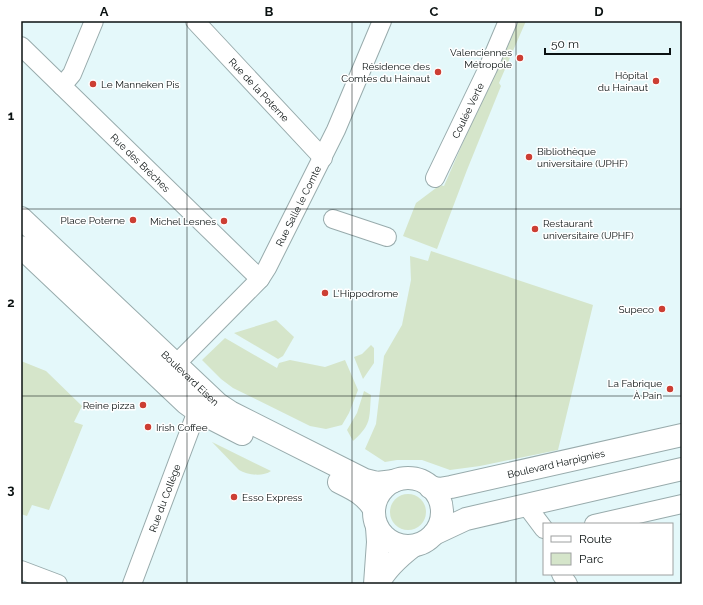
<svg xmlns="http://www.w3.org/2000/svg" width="703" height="605" font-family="Raleway,sans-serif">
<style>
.green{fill:#d5e5ca}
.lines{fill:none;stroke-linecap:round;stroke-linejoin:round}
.minor-casing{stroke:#98abac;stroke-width:20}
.major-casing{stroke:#98abac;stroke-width:24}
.minor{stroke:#fff;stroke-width:18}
.major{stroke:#fff;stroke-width:22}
.grid{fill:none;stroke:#0b1212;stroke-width:1;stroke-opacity:0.55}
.poi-dot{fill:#cc3e33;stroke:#fff;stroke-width:1.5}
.labels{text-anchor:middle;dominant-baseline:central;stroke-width:3;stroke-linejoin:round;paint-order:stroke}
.poi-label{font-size:10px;fill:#0b1212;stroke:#fff;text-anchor:end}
.street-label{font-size:10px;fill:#0b1212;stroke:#fff}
.neatline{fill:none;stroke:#0b1212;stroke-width:1.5}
.grid-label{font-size:13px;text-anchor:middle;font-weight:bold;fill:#0b1212}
</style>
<rect width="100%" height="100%" fill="#e4f8fa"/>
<g class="green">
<path d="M516,21H526L499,83L501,86L467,170L437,249L403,236L416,203L440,185L444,186Z"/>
<path d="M431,251L593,305L558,450L480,466L450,470L422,460H397L385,462L365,449L376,424L384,356L402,325L411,280L410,256L428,261Z"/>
<path d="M276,320L294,337L283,356L278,359L234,333Z"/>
<path d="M225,338L277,368L279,363L290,360L325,367L345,360L358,390L349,413L342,425L326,429L310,426L233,388L221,379L202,360Z"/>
<path d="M371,345L374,348V363L363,379L354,357L362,354Z"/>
<path d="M21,361L46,371L82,406L74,422L83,425L49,510L32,505L27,516L21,514Z"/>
<path d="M364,391L371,395C369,419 372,424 353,441L347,430L357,413Z"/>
<path d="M212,442L271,471C263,477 247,475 239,470Z"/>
<circle cx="408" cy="512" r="18"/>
</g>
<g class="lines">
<defs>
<g id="minor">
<path id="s1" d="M195,21L323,158"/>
<path id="s2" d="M21,46L260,279"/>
<path d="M62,86L72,74L94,21"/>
<path id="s3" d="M435,178L488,68L508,21"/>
<path d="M333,219L387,237"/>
<path id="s4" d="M176,364L260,279L267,268L336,130L382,21"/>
<path d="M526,505L544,529"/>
<path d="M594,524L682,504"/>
<path d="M21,570L58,584"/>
<path d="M561,574L568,584"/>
<path id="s5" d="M132,584L197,411"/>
</g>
<g id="major">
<path id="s6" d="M21,218L218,404L230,412L365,480L377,483L394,481"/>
<path d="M21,247L186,403L197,411L242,434"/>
<circle cx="408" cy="512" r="34"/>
<path d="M339,482C353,489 365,494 374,509"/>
<path id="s7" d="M430,487L439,489L451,487L682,435"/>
<path d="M434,534L466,519L682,469"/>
<path d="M375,584L378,542L377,527"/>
<path d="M378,584C386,568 400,556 413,546"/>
</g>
</defs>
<use href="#minor" class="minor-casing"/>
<use href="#major" class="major-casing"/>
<use href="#minor" class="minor"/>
<use href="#major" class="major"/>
</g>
<path class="grid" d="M187,21V584M352,21V584M516,21V584M21,209H682M21,396H682"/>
<g class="poi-dot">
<circle cx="520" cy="58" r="4"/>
<circle cx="438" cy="72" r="4"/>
<circle cx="656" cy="81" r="4"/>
<circle cx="93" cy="84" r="4"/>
<circle cx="529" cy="157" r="4"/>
<circle cx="133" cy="220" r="4"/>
<circle cx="224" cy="221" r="4"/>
<circle cx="535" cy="229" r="4"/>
<circle cx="325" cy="293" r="4"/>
<circle cx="662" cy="309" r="4"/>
<circle cx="670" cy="389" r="4"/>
<circle cx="143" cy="405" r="4"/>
<circle cx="148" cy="427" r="4"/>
<circle cx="234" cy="497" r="4"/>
</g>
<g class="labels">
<g class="poi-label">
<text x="512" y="52">Valenciennes<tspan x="512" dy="12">Métropole</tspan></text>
<text x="430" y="66">Résidence des<tspan x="430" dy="12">Comtes du Hainaut</tspan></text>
<text x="648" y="75">Hôpital<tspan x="648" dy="12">du Hainaut</tspan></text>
<text x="101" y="84" text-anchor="start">Le Manneken Pis</text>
<text x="537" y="151" text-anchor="start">Bibliothèque<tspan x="537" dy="12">universitaire (UPHF)</tspan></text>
<text x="125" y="220">Place Poterne</text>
<text x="216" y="221">Michel Lesnes</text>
<text x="543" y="223" text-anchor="start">Restaurant<tspan x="543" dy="12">universitaire (UPHF)</tspan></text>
<text x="333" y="293" text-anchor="start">L'Hippodrome</text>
<text x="654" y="309">Supeco</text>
<text x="662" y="383">La Fabrique<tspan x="662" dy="12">À Pain</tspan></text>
<text x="135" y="405">Reine pizza</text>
<text x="156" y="427" text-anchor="start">Irish Coffee</text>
<text x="242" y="497" text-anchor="start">Esso Express</text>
</g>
<g class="street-label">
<text stroke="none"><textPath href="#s1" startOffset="94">Rue de la Poterne</textPath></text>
<text stroke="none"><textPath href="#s3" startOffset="75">Coulée Verte</textPath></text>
<text stroke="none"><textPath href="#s2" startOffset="167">Rue des Brèches</textPath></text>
<text stroke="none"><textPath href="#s4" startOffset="202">Rue Salle le Comte</textPath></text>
<text stroke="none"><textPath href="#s6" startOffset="233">Boulevard Eisen</textPath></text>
<text stroke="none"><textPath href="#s7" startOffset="129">Boulevard Harpignies</textPath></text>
<text stroke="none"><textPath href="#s5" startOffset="92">Rue du Collège</textPath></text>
</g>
</g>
<rect width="703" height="605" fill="none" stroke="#ffffff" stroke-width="44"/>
<rect x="543" y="523" width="130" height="52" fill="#ffffff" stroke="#9da0a0"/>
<rect x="551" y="536" width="20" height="6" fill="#ffffff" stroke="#9da0a0"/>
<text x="579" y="543" font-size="12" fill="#0b1212">Route</text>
<rect x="551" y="553" width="20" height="12" fill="#d5e5ca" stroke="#9da0a0"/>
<text x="579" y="563" font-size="12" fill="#0b1212">Parc</text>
<path d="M545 48v6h125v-6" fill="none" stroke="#0b1212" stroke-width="2"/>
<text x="551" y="48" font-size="12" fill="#0b1212" stroke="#ffffff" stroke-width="3" paint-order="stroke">50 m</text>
<rect x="22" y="22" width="659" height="561" class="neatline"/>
<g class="grid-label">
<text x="104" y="16">A</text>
<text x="269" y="16">B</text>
<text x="434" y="16">C</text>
<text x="599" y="16">D</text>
<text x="11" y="120">1</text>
<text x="11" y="307">2</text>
<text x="11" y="494">3</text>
</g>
</svg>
